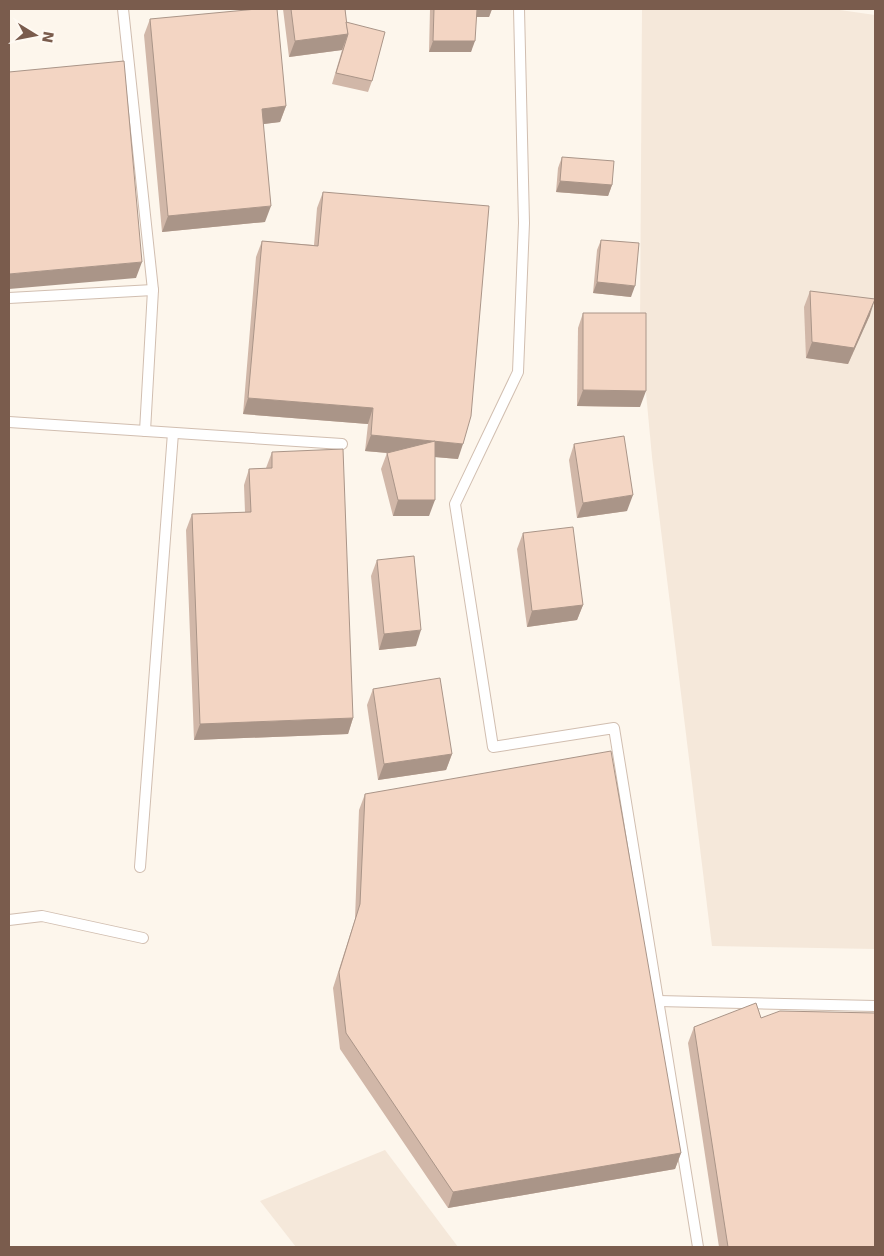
<svg xmlns="http://www.w3.org/2000/svg" width="884" height="1256" font-family="'DejaVu Sans',sans-serif">
<style>
.residential{fill:#f5e8da}
.lines{fill:none;stroke-linecap:round;stroke-linejoin:round}
.service-casing{stroke:#d1beb0;stroke-width:12}
.service{stroke:#fff;stroke-width:10}
.wall{fill:#d1b7a8}
.shaded-wall{fill:#aa9588}
.building{fill:#f3d5c3;stroke:#aa9588}
</style>
<rect width="100%" height="100%" fill="#fdf6ec"/>
<g class="residential">
<path d="M642,9H833L875,15V949L712,946L652,457L640,329Z"/>
<path d="M385,1150L458,1247H296L260,1201Z"/>
</g>
<g class="lines">
<defs>
<g id="service">
<path d="M123,9L153,290L145,431"/>
<path d="M519,9L524,223L518,372L455,504L493,747L614,728L698,1247"/>
<path d="M9,298L153,290"/>
<path d="M9,422L342,444"/>
<path d="M140,867L173,433"/>
<path d="M9,920L42,916L143,938"/>
<path d="M658,1001L875,1006"/>
</g>
</defs>
<use href="#service" class="service-casing"/>
<use href="#service" class="service"/>
</g>
<g class="wall">
<path d="M283,9H345L346,22L372,81L368,92L332,84L342,50L289,57Z"/>
<path d="M430,9H492L489,17H476L471,52H429Z"/>
<path d="M150,19L286,106L280,122L263,124L265,222L162,232L144,35Z"/>
<path d="M562,157L612,185L608,196L556,192L558,168Z"/>
<path d="M323,192L458,459L435,457L429,516H393L381,469L387,453L365,451L368,424L243,414L256,257L262,241L314,245L317,208Z"/>
<path d="M601,240L631,297L593,293L597,250Z"/>
<path d="M810,291L870,315L848,364L806,358L804,307Z"/>
<path d="M583,313L640,407L577,406L578,328Z"/>
<path d="M574,444L627,511L577,518L569,460Z"/>
<path d="M272,452L353,718L348,734L194,740L186,530L192,514L245,512L244,485L249,469L266,468Z"/>
<path d="M523,533L583,605L577,620L527,627L517,549Z"/>
<path d="M377,560L416,646L379,650L371,576Z"/>
<path d="M373,689L452,754L446,770L378,780L367,705Z"/>
<path d="M365,794L681,1153L675,1169L448,1208L340,1049L333,988L355,919L359,810Z"/>
<path d="M761,1018L875,1247H719L688,1043L694,1027Z"/>
</g>
<g class="shaded-wall">
<path d="M434,9H492L489,17H434Z"/>
<path d="M348,34L342,50L289,57L295,41Z"/>
<path d="M433,41H475L471,52H429Z"/>
<path d="M286,106L280,122L256,125L262,109Z"/>
<path d="M560,181L612,185L608,196L556,192Z"/>
<path d="M271,206L265,222L162,232L168,216Z"/>
<path d="M142,262L136,278L9,289V274Z"/>
<path d="M597,282L635,286L631,297L593,293Z"/>
<path d="M875,299L870,315L848,364L806,358L812,342Z"/>
<path d="M583,390L646,391L640,407L577,406Z"/>
<path d="M248,398L373,408L368,424L243,414Z"/>
<path d="M371,435L463,444L458,459L365,451Z"/>
<path d="M633,495L627,511L577,518L583,503Z"/>
<path d="M398,500H435L429,516H393Z"/>
<path d="M583,605L577,620L527,627L532,611Z"/>
<path d="M421,630L416,646L379,650L384,634Z"/>
<path d="M353,718L348,734L194,740L200,724Z"/>
<path d="M452,754L446,770L378,780L384,764Z"/>
<path d="M681,1153L675,1169L448,1208L453,1192Z"/>
</g>
<g class="building">
<path d="M257,9H277L286,106L262,109L271,206L168,216L150,19Z"/>
<path d="M291,9H345L348,34L295,41Z"/>
<path d="M434,9H477L475,41H433Z"/>
<path d="M346,22L385,32L372,81L336,73L348,34Z"/>
<path d="M124,61L142,262L9,274V72Z"/>
<path d="M562,157L614,161L612,185L560,181Z"/>
<path d="M323,192L489,206L471,416L463,444L371,435L373,408L248,398L262,241L318,246Z"/>
<path d="M601,240L639,243L635,286L597,282Z"/>
<path d="M810,291L875,299L854,348L812,342Z"/>
<path d="M583,313H646V391L583,390Z"/>
<path d="M624,436L633,495L583,503L574,444Z"/>
<path d="M435,441V500H398L387,453Z"/>
<path d="M343,449L353,718L200,724L192,514L251,512L249,469L272,468V452Z"/>
<path d="M573,527L583,605L532,611L523,533Z"/>
<path d="M414,556L421,630L384,634L377,560Z"/>
<path d="M440,678L452,754L384,764L373,689Z"/>
<path d="M611,751L681,1153L453,1192L346,1033L339,972L360,904L365,794Z"/>
<path d="M756,1003L761,1018L780,1011L875,1013V1247H728L694,1027Z"/>
</g>
<rect width="884" height="1256" fill="none" stroke="#7a5c4d" stroke-width="20"/>
<g transform="translate(35 35) rotate(100)" stroke="#fffaf3" stroke-width="4" paint-order="stroke">
<path d="M0-4L9 19L0 12L-9 19Z" fill="#7a5c4d"/>
<text y="-8" font-size="14" font-weight="bold" text-anchor="middle" fill="#7a5c4d">N</text>
</g>
</svg>
